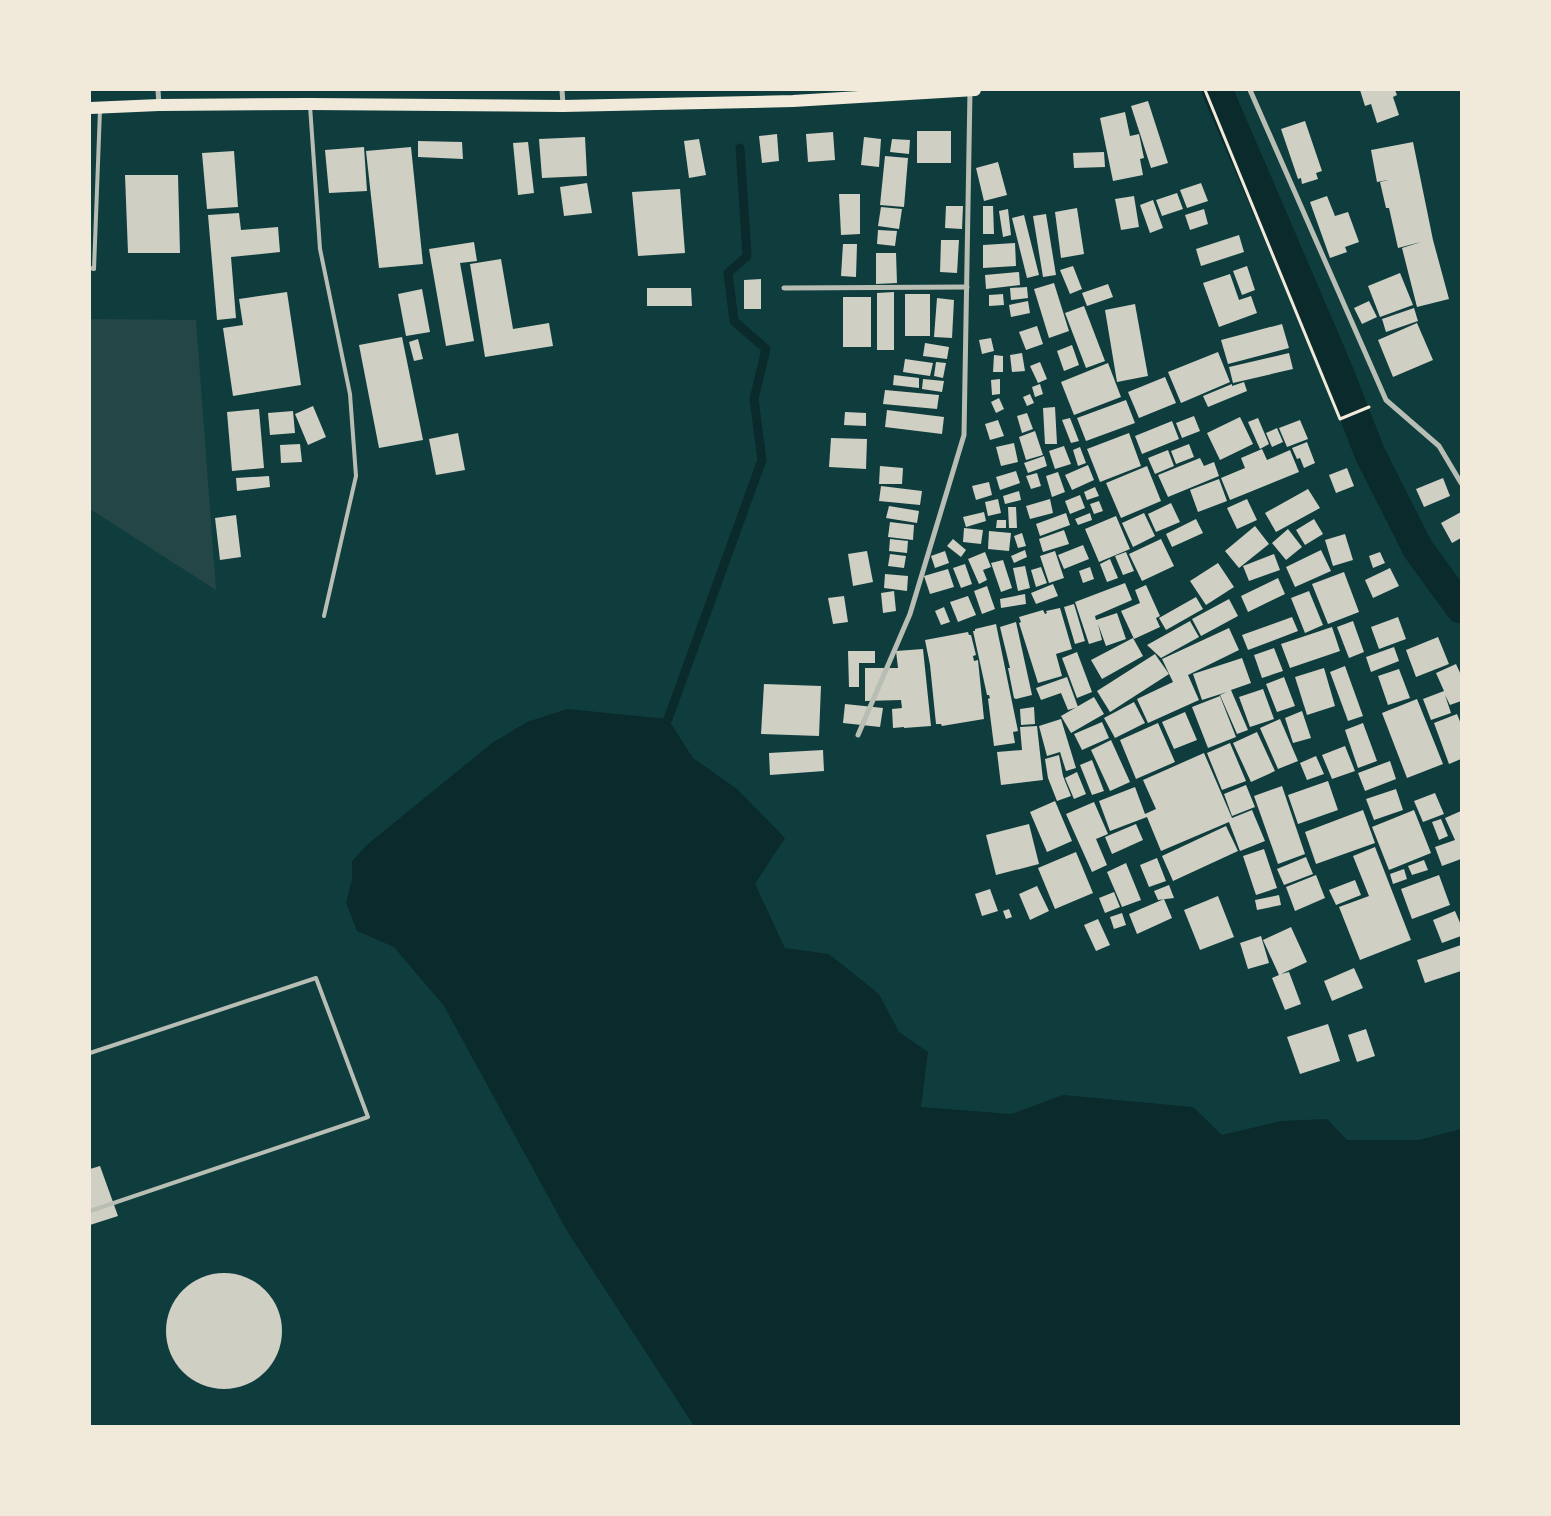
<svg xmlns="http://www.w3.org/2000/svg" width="1551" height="1516" font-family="Overpass,sans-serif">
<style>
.green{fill:#244646}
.water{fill:#0a2a2b}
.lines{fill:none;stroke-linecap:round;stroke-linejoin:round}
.stream{stroke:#0a2a2b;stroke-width:9}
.canal{stroke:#0a2a2b;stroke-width:31}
.building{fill:#cfcfc3}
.path{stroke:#f1e9da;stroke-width:3}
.service{stroke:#b8beb3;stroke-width:4}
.minor{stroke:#b8beb3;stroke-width:5}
.primary{stroke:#f1e9da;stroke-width:12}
</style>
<rect width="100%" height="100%" fill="#0f3d3e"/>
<path class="green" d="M90,319L196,320L216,590L90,509Z"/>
<path class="water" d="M567,709L668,719L693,758L737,789L785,838L755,884L785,948L829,954L879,994L899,1032L928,1052L921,1107L1011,1114L1063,1095L1193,1107L1222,1135L1281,1121L1327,1119L1347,1140H1419L1461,1129V1426H694L567,1231L444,1006L394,947L357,931L346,902L352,880V861L368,844L492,743L527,722Z"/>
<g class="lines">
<path class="stream" d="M668,719L762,460L754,399L766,349L734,321L728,273L747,256L740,148"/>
<path class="canal" d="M1217,90L1339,374L1370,454L1418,549L1461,608"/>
</g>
<g class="building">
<path d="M1360,90H1395L1397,95L1393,97L1399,115L1377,123L1371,104L1365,106Z"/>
<path d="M1148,101L1168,163L1151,168L1131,106Z"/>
<path d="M1125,112L1130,136L1139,134L1144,158L1140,159L1143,175L1113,181L1100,118Z"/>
<path d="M1305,121L1322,171L1316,173L1318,179L1302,184L1301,178L1298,179L1281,129Z"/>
<rect x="917" y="131" width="34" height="32"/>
<path d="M833,132L835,160L808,162L806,134Z"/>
<path d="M777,134L779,161L762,163L759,136Z"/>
<path d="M585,137L587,176L542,178L539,139Z"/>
<path d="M864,137L881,139L879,167L861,165Z"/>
<path d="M699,139L706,175L689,178L684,141Z"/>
<path d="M892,139L910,140L909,154L890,152Z"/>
<path d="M418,141L462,142L463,159L418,157Z"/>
<path d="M528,142L534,193L518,195L513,143Z"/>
<path d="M1413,142L1433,240L1449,299L1417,307L1402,248L1421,242L1398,248L1389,208H1386L1380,182L1388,180L1377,182L1371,150Z"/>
<path d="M364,147L367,191L329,193L325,150Z"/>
<path d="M411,147L423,264L379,268L366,151Z"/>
<path d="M234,151L238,207L207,209L202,153Z"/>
<path d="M1104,152L1105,167L1074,168L1073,153Z"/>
<path d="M885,156L908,158L904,207L880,205Z"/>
<path d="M998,162L1007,195L984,201L976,168Z"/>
<path d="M125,175H178L180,253H128Z"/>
<path d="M587,183L592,213L564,216L560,187Z"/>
<path d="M1201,183L1208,201L1187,208L1180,190Z"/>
<path d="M680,189L685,253L638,256L632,192Z"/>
<path d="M1177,193L1183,209L1162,216L1156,200Z"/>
<path d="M839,194H860V234L841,235Z"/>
<path d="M1134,196L1139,227L1121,230L1115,199Z"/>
<path d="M1327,196L1335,216L1348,212L1359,242L1345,247L1347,252L1330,258L1310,202Z"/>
<path d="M1153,200L1163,228L1150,233L1140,205Z"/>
<path d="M946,206H963L962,229L945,228Z"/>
<path d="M983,206H993L994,234H983Z"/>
<path d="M881,207L902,209L899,229L878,226Z"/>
<path d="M1077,208L1084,254L1061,258L1055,212Z"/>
<path d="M1008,209L1011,235L1003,237L999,211Z"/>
<path d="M1204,209L1208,224L1190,230L1185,215Z"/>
<path d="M239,213L241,230L278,227L280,252L231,257L236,318L217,320L208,215Z"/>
<path d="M1046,214L1056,275L1043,277L1033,216Z"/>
<path d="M1024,215L1039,275L1027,278L1012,218Z"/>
<path d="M878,230L897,231L895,246L877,244Z"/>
<path d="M1239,235L1244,252L1201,266L1196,249Z"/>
<path d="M941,240H959L957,273L940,272Z"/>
<path d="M474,242L477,261L460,263L474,341L446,346L429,249Z"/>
<path d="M1015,243L1016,266L983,268V245Z"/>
<path d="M843,244H857L856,277L841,276Z"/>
<path d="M876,253H896L897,283L876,284Z"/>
<path d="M501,259L513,329L549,323L553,346L485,357L470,264Z"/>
<path d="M1073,266L1082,289L1070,294L1060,270Z"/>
<path d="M1247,266L1255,290L1242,295L1233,271Z"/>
<path d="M1019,272L1020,285L986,289L985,275Z"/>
<path d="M1400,273L1413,305L1380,317L1368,286Z"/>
<path d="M1230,274L1239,300L1251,296L1257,313L1219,327L1203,283Z"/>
<path d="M761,279V309H744V280Z"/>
<path d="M1054,283L1069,331L1049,338L1034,289Z"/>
<path d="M1108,284L1113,297L1087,306L1082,293Z"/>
<path d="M1027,287L1028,298L1011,300L1010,288Z"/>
<path d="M647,288H691L692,306H647Z"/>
<path d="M422,289L430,332L406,336L398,294Z"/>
<path d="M287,292L301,385L233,396L223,328L243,325L239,299Z"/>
<path d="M894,292V350H877V293Z"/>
<rect x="905" y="294" width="25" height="42"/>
<path d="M1003,294L1004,305L989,306V295Z"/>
<rect x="843" y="297" width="28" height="50"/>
<path d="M937,298L954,300L952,338L934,337Z"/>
<path d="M1028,301L1030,313L1011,317L1009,305Z"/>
<path d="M1369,301L1377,317L1362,324L1354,308Z"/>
<path d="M1135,304L1148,376L1117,382L1105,310Z"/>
<path d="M1084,306L1105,361L1086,368L1065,313Z"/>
<path d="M1414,308L1418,321L1386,332L1382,319Z"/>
<path d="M1417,323L1433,360L1393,377L1378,340Z"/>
<path d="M1282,324L1289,348L1228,364L1221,340Z"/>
<path d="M1037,326L1043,344L1026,350L1019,332Z"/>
<path d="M402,337L423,440L379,448L359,345Z"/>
<path d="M991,338L994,351L982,354L979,340Z"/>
<path d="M418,339L423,359L414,361L409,342Z"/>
<path d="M925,343L949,347L947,359L923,356Z"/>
<path d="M1072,345L1079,365L1064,371L1057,351Z"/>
<path d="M1218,352L1230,382L1181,403L1168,372Z"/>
<path d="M1022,353L1025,371L1012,372L1010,355Z"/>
<path d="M1289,353L1293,369L1233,383L1229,367Z"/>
<path d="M994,355L1003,356V372H993Z"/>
<path d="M905,359L933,363L930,376L903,372Z"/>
<path d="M936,362L946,363L943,378L934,376Z"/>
<path d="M1040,362L1047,379L1038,383L1030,366Z"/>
<path d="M1108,363L1121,397L1074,415L1061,382Z"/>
<path d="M894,375L919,378V388L893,385Z"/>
<path d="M1165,377L1176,403L1139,418L1128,392Z"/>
<path d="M923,379L944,381L942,392L922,389Z"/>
<path d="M1000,379V394L992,395L991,380Z"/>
<path d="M1244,382L1247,391L1208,407L1203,396L1232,384V386Z"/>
<path d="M1040,384L1043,394L1035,397L1032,387Z"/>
<path d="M885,390L939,395L937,409L883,404Z"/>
<path d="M1030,394L1034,403L1027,406L1023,397Z"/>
<path d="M999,398L1004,409L996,413L991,402Z"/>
<path d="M1126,400L1135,423L1086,441L1077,418Z"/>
<path d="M313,406L326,437L308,445L295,414Z"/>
<path d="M1055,407L1057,444H1045L1043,408Z"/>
<path d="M259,409L264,468L232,471L227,412Z"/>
<path d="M887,410L944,417L942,434L885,427Z"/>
<path d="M293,411L295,433L270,435L268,413Z"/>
<path d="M845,412L866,413V426L844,425Z"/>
<path d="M1027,413L1033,429L1022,433L1017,416Z"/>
<path d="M1194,416L1200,431L1182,438L1176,423Z"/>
<path d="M1240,417L1253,444L1220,460L1207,433Z"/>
<path d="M1070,418L1079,441L1071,443L1062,420Z"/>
<path d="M1258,418L1269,444L1260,449L1248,422Z"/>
<path d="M998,420L1004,436L990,440L985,424Z"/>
<path d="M1300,420L1308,439L1287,447L1279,428Z"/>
<path d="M1172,421L1179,439L1142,454L1135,436Z"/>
<path d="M1277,428L1283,442L1272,447L1266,433Z"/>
<path d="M1035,431L1043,455L1026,460L1019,437Z"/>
<path d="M458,433L465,470L436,475L429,439Z"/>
<path d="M1129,433L1141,466L1100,482L1087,449Z"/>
<path d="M831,438L867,439L866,469L829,467Z"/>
<path d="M1307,442L1315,463L1304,468L1300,458L1297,459L1292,448Z"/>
<path d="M1014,443L1018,462L1001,466L996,447Z"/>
<path d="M300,444L302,462L281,463L280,445Z"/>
<path d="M1189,444L1194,457L1176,464L1171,451Z"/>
<path d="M1064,446L1071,464L1055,469L1049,451Z"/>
<path d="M1080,447L1086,463L1078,466L1073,450Z"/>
<path d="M1262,449L1267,460L1290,450L1299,472L1230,500L1221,478L1245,468L1241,458Z"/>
<path d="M1168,450L1174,466L1155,474L1148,458Z"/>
<path d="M1044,456L1047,466L1028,473L1024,463Z"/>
<path d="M1200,458L1204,466L1214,462L1219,476L1168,497L1158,475Z"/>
<path d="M1088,465L1094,480L1072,490L1065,475Z"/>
<path d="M880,466L903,468L902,484H879Z"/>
<path d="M1147,466L1161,501L1121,518L1106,483Z"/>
<path d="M1347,468L1354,486L1336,493L1329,475Z"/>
<path d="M1016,471L1020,483L1000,490L996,477Z"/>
<path d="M1058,472L1065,492L1052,497L1046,476Z"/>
<path d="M1037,473L1041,486L1031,489L1026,476Z"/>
<path d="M269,476L270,487L237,491L236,478Z"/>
<path d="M1443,478L1450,496L1424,507L1416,489Z"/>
<path d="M1219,479L1227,501L1198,512L1190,490Z"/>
<path d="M989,482L992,495L976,500L972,486Z"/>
<path d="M881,486L922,491L920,505L879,501Z"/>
<path d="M1095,487L1099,496L1087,500L1084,492Z"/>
<path d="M1308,489L1320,508L1276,532L1265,513Z"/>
<path d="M1019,491L1021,500L1005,504L1003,496Z"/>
<path d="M1080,495L1085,508L1070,514L1065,501Z"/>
<path d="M998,499L1001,513L988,516L985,502Z"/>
<path d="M1050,499L1053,513L1030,519L1026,506Z"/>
<path d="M1247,499L1257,520L1237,529L1227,508Z"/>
<path d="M1099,501L1103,511L1094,514L1090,504Z"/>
<path d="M1171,503L1180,522L1156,532L1148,514Z"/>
<path d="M889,506L919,511L917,523L886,518Z"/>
<path d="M1008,507H1016L1017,528H1009Z"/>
<path d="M984,512L986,521L966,527L963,517Z"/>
<path d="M1461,512V538L1452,543L1441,523Z"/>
<path d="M1066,513L1070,525L1040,536L1036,524Z"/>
<path d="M1090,513L1092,520L1078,525L1075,519Z"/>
<path d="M1144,513L1155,536L1133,547L1122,523Z"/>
<path d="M236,515L241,557L220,560L215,518Z"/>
<path d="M1116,516L1130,549L1099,562L1085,529Z"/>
<path d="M1196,519L1203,533L1172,547L1166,534Z"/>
<path d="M1314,519L1323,534L1305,545L1296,530Z"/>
<path d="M997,520H1006V528H996Z"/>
<path d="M890,522L914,525L913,540L888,537Z"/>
<path d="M1255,526L1269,544L1239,568L1225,551Z"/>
<path d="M964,528L983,530L981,544L963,542Z"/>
<path d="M1288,529L1302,547L1286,560L1272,543Z"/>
<path d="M1064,530L1069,544L1043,552L1039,539Z"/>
<path d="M989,531L1011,533L1009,551L988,549Z"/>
<path d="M1022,533L1026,546L1018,548L1014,536Z"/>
<path d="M1345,534L1353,560L1333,566L1325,540Z"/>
<path d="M890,539L908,541L907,553L889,551Z"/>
<path d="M953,539L966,550L961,557L947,546Z"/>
<path d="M1161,539L1174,566L1142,581L1129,554Z"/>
<path d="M1083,545L1089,559L1064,569L1058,555Z"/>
<path d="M1025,550L1027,557L1014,563L1011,556Z"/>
<path d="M1321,550L1331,571L1295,587L1286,567Z"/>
<path d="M867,551L873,582L853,586L848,554Z"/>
<path d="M945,551L949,563L935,568L931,556Z"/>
<path d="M1055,551L1064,578L1049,583L1040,556Z"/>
<path d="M985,552L991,567L983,570L987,580L979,584L968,559Z"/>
<path d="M1126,552L1134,571L1123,575L1115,556Z"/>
<path d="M1380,552L1385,563L1373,568L1369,556Z"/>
<path d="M890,554L906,556L904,568L888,566Z"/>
<path d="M1274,554L1280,570L1249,581L1243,566Z"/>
<path d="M1110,559L1118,578L1107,582L1100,564Z"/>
<path d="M1003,560L1012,588L1001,592L991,563Z"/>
<path d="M1218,563L1234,587L1206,605L1190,581Z"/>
<path d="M965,564L972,584L961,588L953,568Z"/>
<path d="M1025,566L1030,588L1018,591L1013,568Z"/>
<path d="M1041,567L1047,583L1036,587L1031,570Z"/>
<path d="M1090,567L1094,579L1083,583L1079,571Z"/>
<path d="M1390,568L1399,586L1373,598L1365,580Z"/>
<path d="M948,569L954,587L930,594L924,576Z"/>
<path d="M1344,572L1359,612L1328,624L1312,584Z"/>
<path d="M885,574L908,576L907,591L884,588Z"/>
<path d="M1278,578L1285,594L1248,612L1241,596Z"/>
<path d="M1125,583L1132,600L1095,616L1096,620L1117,613L1126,639L1106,646L1098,624L1102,640L1089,644L1075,602Z"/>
<path d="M1053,584L1058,596L1036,604L1031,593Z"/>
<path d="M1146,585L1160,616L1156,618L1160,627L1134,639L1121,611L1140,603L1135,590Z"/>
<path d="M987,586L995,609L982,614L974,591Z"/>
<path d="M894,591L896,611L883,613L881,593Z"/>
<path d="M1309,591L1323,625L1305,633L1291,598Z"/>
<path d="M1025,594L1026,604L1001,608L1000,599Z"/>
<path d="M844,596L848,622L833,624L828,598Z"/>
<path d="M968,596L976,615L958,622L950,602Z"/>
<path d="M1196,597L1203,609L1166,630L1159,618Z"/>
<path d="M1229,599L1238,616L1201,636L1192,619Z"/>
<path d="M1074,604L1085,641L1075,644L1064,607Z"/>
<path d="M944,607L950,622L941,625L935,611Z"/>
<path d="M1060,608L1072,649L1056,654L1062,676L1038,683L1019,623L1021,622L1019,617L1043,610L1045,614L1047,613L1046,611Z"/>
<path d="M1292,617L1298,631L1248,650L1242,635Z"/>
<path d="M1398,617L1406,639L1379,649L1371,627Z"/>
<path d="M1190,621L1199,637L1161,658L1147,645Z"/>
<path d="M1353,621L1364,652L1349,658L1337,627Z"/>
<path d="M1016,622L1032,695L1016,699L1014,698L1008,668H1010L1000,627Z"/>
<path d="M996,624L1018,731L1013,732L1015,743L994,746L988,699L990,698L989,695H987L973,631H975V629Z"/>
<path d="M1332,627L1340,651L1290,668L1281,644Z"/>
<path d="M1229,628L1239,650L1188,675L1199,700L1148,723L1137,699L1173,682L1162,659Z"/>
<path d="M968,632L969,635H971L976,655L973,656L974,661L978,660L984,719L942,726L941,724H936L930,665L925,640Z"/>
<path d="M1438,637L1449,664L1416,677L1406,650Z"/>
<path d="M1133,638L1143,656L1102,679L1091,660Z"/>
<path d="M1394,647L1399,661L1371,672L1366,657Z"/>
<path d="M1274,648L1283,671L1262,678L1254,655Z"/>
<path d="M923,649L931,726L904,728V727L893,728L892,709L902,708L901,700L865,701V668H898L896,651Z"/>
<path d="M848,651H875V663H859V687H849Z"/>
<path d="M1077,652L1092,692L1077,698L1062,658Z"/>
<path d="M1155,654L1169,674L1110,712L1097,691Z"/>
<path d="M1242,658L1251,683L1231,690L1248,730L1237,734L1220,695L1227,692L1202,700L1193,674Z"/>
<path d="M1456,664L1461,675V701L1450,705L1445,695L1451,713L1431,720L1423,699L1444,691L1436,673Z"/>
<path d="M1345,666L1363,716L1348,721L1330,672Z"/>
<path d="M1324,668L1335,706L1307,715L1295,677Z"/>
<path d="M1399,669L1410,698L1388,705L1378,676Z"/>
<path d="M1067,677L1078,707L1068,710L1061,693L1041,700L1036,688Z"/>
<path d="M1284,677L1295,706L1277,712L1266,684Z"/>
<path d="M764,684L821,686L819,736L761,734Z"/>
<path d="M1263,689L1274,719L1250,727L1239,697Z"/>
<path d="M1220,696L1236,737L1208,748L1192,707Z"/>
<path d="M1094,697L1104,714L1071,733L1061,716Z"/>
<path d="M1417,699L1443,764L1407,778L1382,713Z"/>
<path d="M1134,702L1145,723L1115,738L1104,718Z"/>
<path d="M845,704L883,708L880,727L843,723Z"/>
<path d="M1034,707L1035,724L1021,725L1020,709Z"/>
<path d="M1302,711L1311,738L1293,743L1285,718Z"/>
<path d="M1185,712L1197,740L1174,749L1162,722Z"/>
<path d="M1457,714L1461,724V759L1449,764L1434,723Z"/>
<path d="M1061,719L1076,768L1066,771L1060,752L1047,756L1039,726Z"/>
<path d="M1280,719L1298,761L1278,769L1260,728Z"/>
<path d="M1102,722L1109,738L1082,750L1074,734Z"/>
<path d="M1158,723L1175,762L1136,779L1120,740Z"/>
<path d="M1363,723L1377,761L1358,768L1345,730Z"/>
<path d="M1037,726L1043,780L1001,785L997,752L1022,750L1020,727Z"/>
<path d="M1257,732L1275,771L1251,782L1233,743Z"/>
<path d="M1111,740L1130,782L1110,791L1091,750Z"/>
<path d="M1230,743L1246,781L1222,790L1207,753Z"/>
<path d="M1345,746L1355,771L1332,779L1322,755Z"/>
<path d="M823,750L824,771L770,775L769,753Z"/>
<path d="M1204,753L1232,818L1252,810L1265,841L1240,851L1229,822L1161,851L1147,817L1110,831L1099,801L1135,787L1145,814L1156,809L1143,780Z"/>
<path d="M1059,755L1063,776L1071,796L1057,801L1048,778L1045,759Z"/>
<path d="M1316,756L1324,774L1307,780L1300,763Z"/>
<path d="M1092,760L1104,791L1092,795L1080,765Z"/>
<path d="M1390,761L1396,779L1365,791L1358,773Z"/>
<path d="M1077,772L1086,794L1074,799L1065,778Z"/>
<path d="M1328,781L1338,810L1298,824L1288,795Z"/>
<path d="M1246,785L1255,807L1232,816L1224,794Z"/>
<path d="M1282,786L1305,854L1278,864L1254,796Z"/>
<path d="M1396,789L1403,810L1374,820L1366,799Z"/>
<path d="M1435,793L1444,814L1423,822L1414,801Z"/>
<path d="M1055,801L1072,841L1047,852L1030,812Z"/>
<path d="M1094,802L1108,834L1096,839L1107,865L1092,872L1066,814Z"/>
<path d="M1363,810L1375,843L1316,864L1305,832Z"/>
<path d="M1414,810L1431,853L1389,870L1372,827Z"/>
<path d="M1461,811V859L1442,866L1435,847L1455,840L1445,818Z"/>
<path d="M1441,819L1448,836L1439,840L1432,822Z"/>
<path d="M1029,824L1039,864L996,875L986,835Z"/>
<path d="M1136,824L1143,840L1112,854L1105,837Z"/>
<path d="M1226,826L1238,851L1173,881L1162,856Z"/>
<path d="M1375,847L1411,940L1360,960L1339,907L1369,896L1353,856Z"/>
<path d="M1264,849L1277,888L1256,895L1243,856Z"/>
<path d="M1076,852L1093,893L1055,909L1038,868Z"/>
<path d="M1306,857L1313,874L1284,885L1277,869Z"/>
<path d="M1157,858L1166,881L1149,887L1140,865Z"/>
<path d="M1424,860L1428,870L1412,875L1408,866Z"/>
<path d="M1126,863L1141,900L1122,907L1107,872Z"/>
<path d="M1404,869L1407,879L1393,884L1390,874Z"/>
<path d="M1316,875L1325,898L1295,911L1286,887Z"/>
<path d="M1439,875L1450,905L1412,919L1401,889Z"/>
<path d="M1355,880L1361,895L1336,905L1329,890Z"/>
<path d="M1169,885L1174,898L1158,900L1154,891Z"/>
<path d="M1037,886L1049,911L1030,920L1019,894Z"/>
<path d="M990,889L998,911L982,916L975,894Z"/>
<path d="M1114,892L1120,907L1105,913L1099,898Z"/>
<path d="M1279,895L1281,905L1257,910L1255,900Z"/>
<path d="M1218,896L1234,937L1200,950L1184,910Z"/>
<path d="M1164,899L1172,918L1137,934L1129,914Z"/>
<path d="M1009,909L1012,917L1006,919L1003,911Z"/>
<path d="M1455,911L1461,925V936L1442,943L1433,920Z"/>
<path d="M1122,913L1126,925L1114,929L1110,917Z"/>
<path d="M1098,919L1110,945L1096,951L1084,925Z"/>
<path d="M1291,927L1307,962L1281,974L1289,972L1301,1004L1285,1010L1272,978L1279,975L1263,940Z"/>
<path d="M1261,936L1269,963L1248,969L1240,943Z"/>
<path d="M1461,945V971L1425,983L1417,960Z"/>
<path d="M1354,968L1363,988L1332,1001L1324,981Z"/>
<path d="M1328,1024L1340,1061L1300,1074L1287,1037Z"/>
<path d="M1366,1029L1375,1056L1357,1062L1348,1035Z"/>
<path d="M100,1166L118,1216L90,1225V1169Z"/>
<circle cx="224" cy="1331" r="58"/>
</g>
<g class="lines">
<path class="path" d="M1205,90L1340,419L1369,407"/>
<g class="service">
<path d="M310,106L320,249L350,394L356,476L324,616"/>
<path d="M90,268L94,269L100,110"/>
<path d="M90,1053L316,978L368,1117L90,1211"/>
</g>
<g class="minor">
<path d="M158,90L159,105"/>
<path d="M562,90L563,104"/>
<path d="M1250,90L1386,400L1439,446L1461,483"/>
<path d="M784,288L967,287"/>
<path d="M858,735L910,614L964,435L970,91"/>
</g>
<path class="primary" d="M90,108L159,105L310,104L563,106L793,101L975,90"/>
</g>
<rect width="1551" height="1516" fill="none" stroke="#f1e9da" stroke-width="182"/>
</svg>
